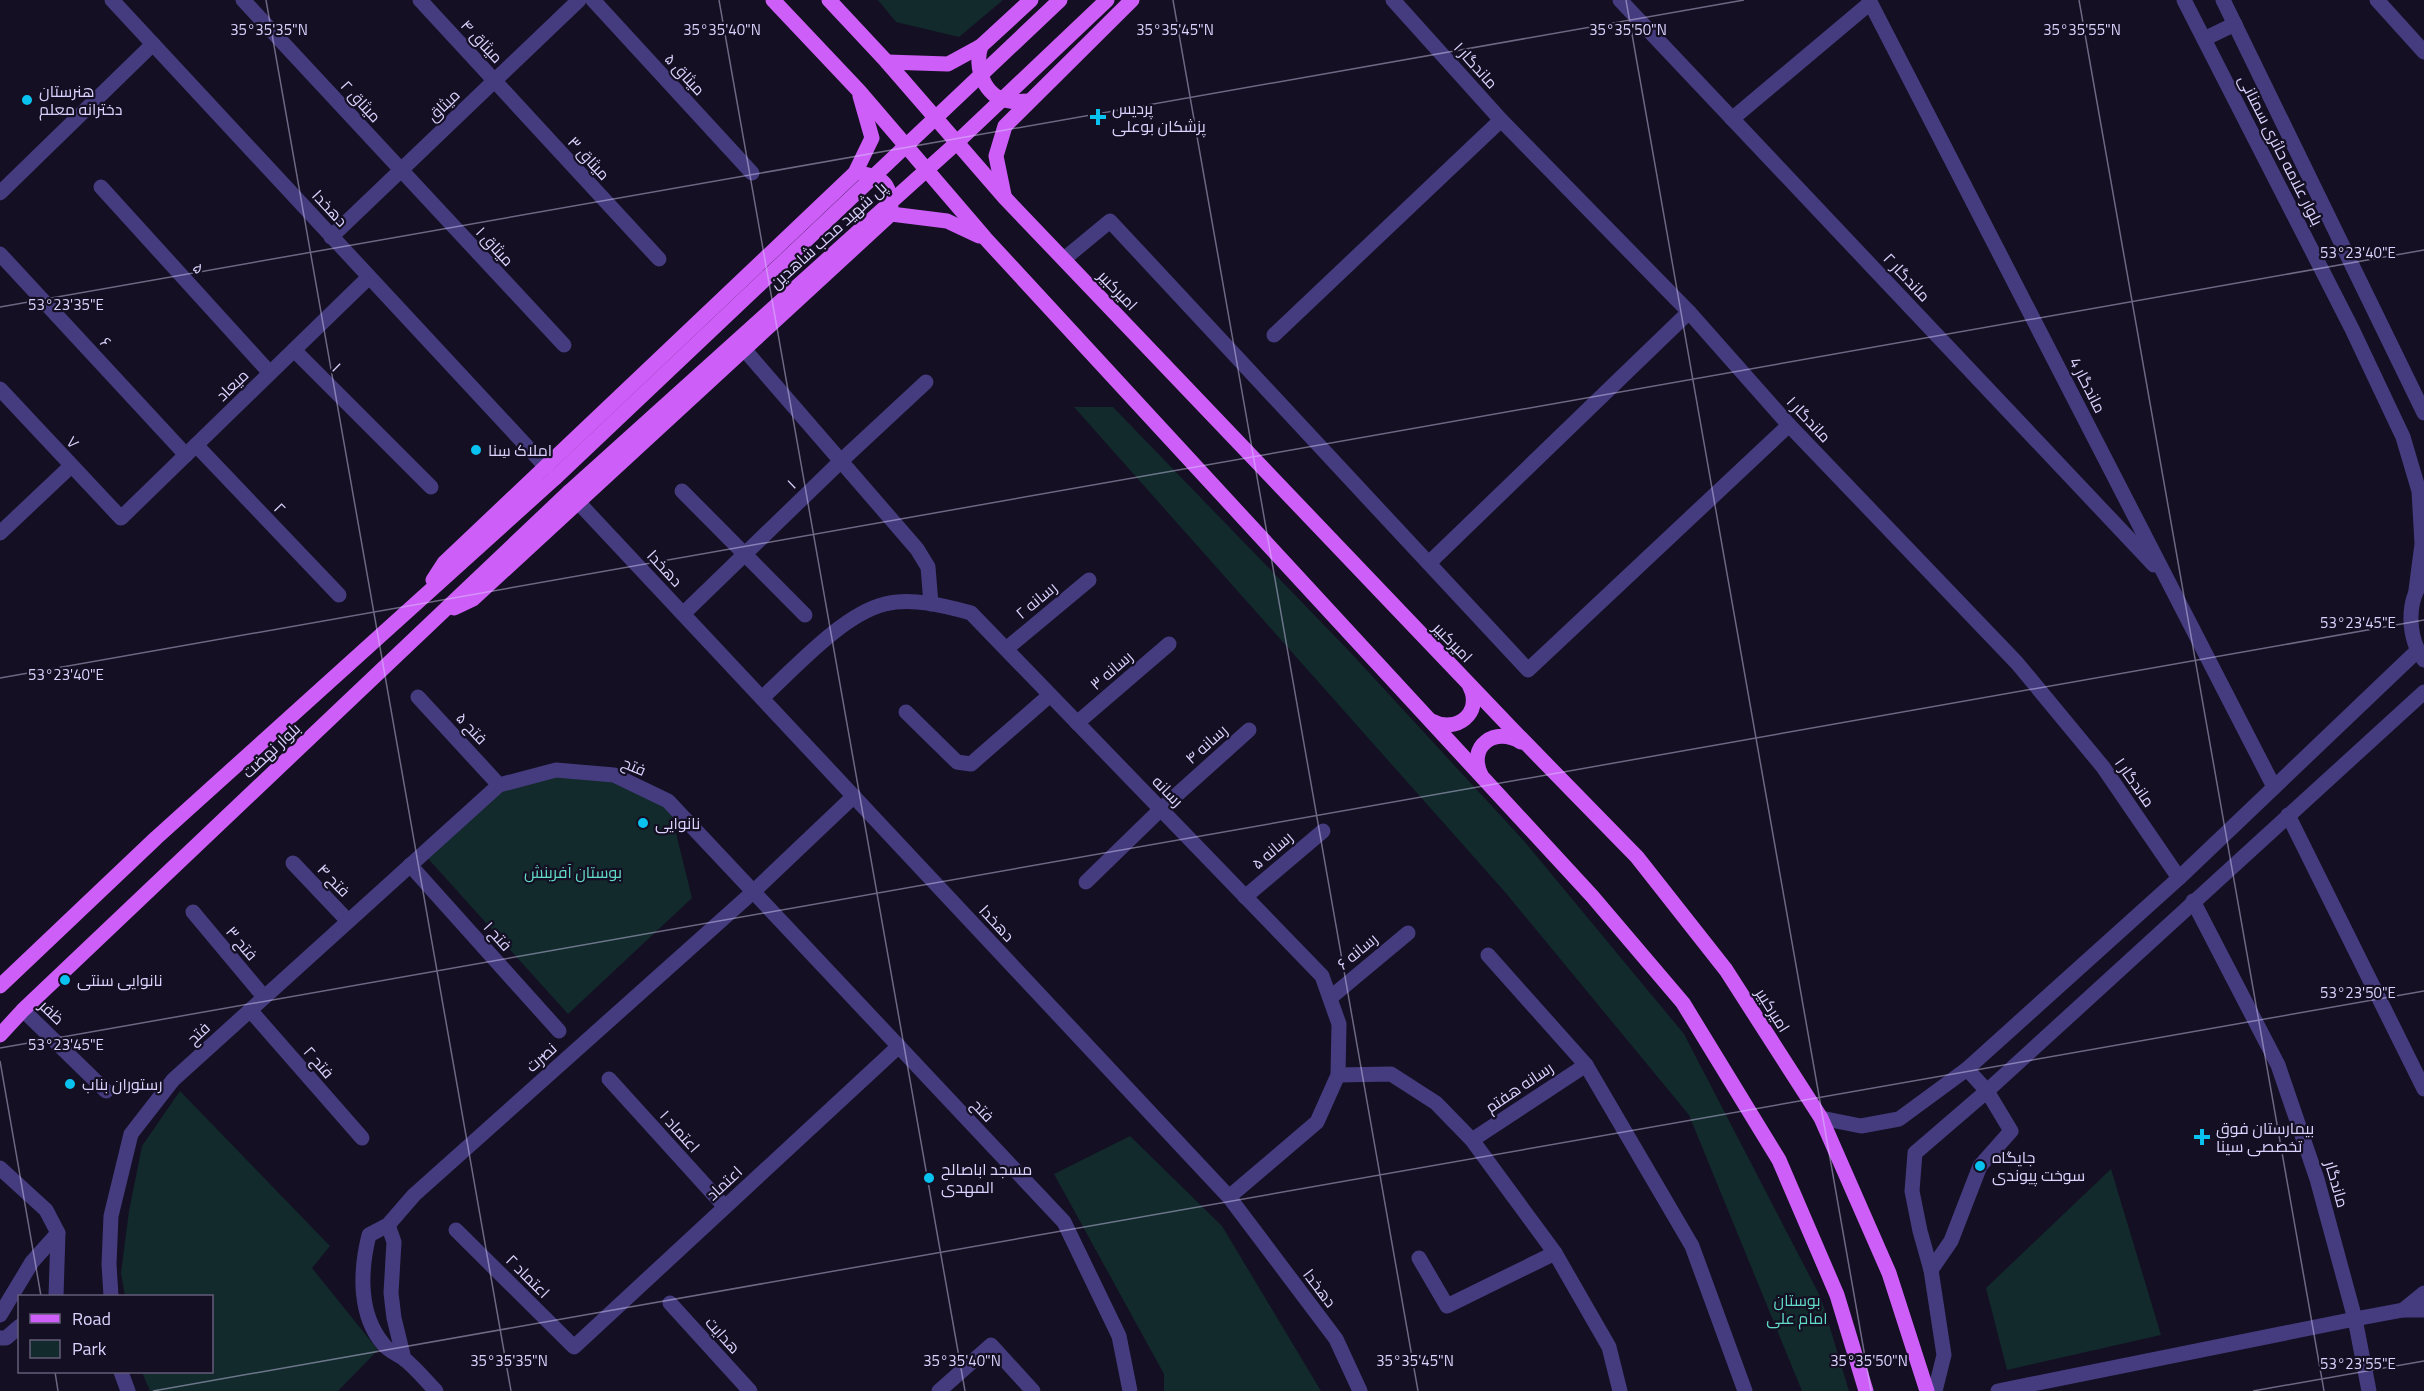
<svg xmlns="http://www.w3.org/2000/svg" width="2424" height="1391" font-family="'Titillium Web',Cairo,sans-serif">
<style>
.green{fill:#122a2c}
.lines{fill:none;stroke-linecap:round;stroke-linejoin:round}
.minor{stroke:#453c7f;stroke-width:15}
.major{stroke:#ce5ef8;stroke-width:15}
.major-bridge{stroke:#ce5ef8;stroke-width:15}
.ticks{fill:none;stroke:#dbd2fd;stroke-width:1.5;stroke-opacity:0.45}
.poi-dot{fill:#0ac2f0;stroke:#140f22;stroke-width:2}
.labels{text-anchor:middle;dominant-baseline:central;stroke-width:4.5;stroke-linejoin:round;paint-order:stroke}
.street-label{font-size:16px;fill:#dbd2fd;stroke:#140f22}
.poi-label{font-size:16px;fill:#dbd2fd;stroke:#140f22;text-anchor:start}
.park-label{font-size:16px;fill:#61dac8;stroke:#140f22}
.ticks-label{font-size:15px;text-anchor:middle;fill:#dbd2fd;stroke:#140f22;stroke-width:4.5;stroke-linejoin:round;paint-order:stroke}
</style>
<rect width="100%" height="100%" fill="#140f22"/>
<g class="green">
<path d="M878,0H1003L959,37L896,22Z"/>
<path d="M1074,407H1113L1350,652L1524,841L1684,1034L1821,1298L1849,1391H1802L1689,1115L1505,892Z"/>
<path d="M556,770L614,775L668,801L692,898L568,1014L423,853L499,785Z"/>
<path d="M180,1091L330,1246L312,1268L378,1350L338,1391H150L142,1372H212V1296H125L121,1273L129,1211L142,1146Z"/>
<path d="M1130,1136L1222,1226L1321,1391H1164V1374L1054,1174Z"/>
<path d="M2111,1169L2161,1335L2007,1370L1986,1288Z"/>
</g>
<g class="lines">
<g class="minor">
<path d="M112,0L546,467"/>
<path d="M243,0L564,345"/>
<path d="M420,0L659,259"/>
<path d="M593,0L752,173"/>
<path d="M1393,0L1501,120L1689,312L1789,425L2017,663L2103,767L2179,878"/>
<path d="M1620,0L2154,565"/>
<path d="M1869,0L2274,787"/>
<path d="M2184,0L2352,329L2403,437L2419,491L2422,544L2416,590"/>
<path d="M2223,0L2424,413"/>
<path d="M2377,0L2424,52"/>
<path d="M2204,39L2235,24"/>
<path d="M1732,119L1870,3"/>
<path d="M101,187L270,373"/>
<path d="M0,193L153,44"/>
<path d="M331,237L579,0"/>
<path d="M0,254L186,455"/>
<path d="M1064,259L1110,221L1528,670L1789,425"/>
<path d="M1274,335L1501,120"/>
<path d="M743,348L917,549L928,567L931,604"/>
<path d="M294,350L431,487"/>
<path d="M0,389L121,518L369,277"/>
<path d="M196,445L339,595"/>
<path d="M682,491L805,615"/>
<path d="M578,502L1229,1197L1336,1339L1360,1391"/>
<path d="M0,533L71,466"/>
<path d="M1429,563L1689,312"/>
<path d="M2422,582C2406,603 2408,639 2424,660"/>
<path d="M683,614L841,461L926,382"/>
<path d="M1006,649L1089,580"/>
<path d="M418,697L499,785"/>
<path d="M762,698C795,668 843,614 885,604C912,597 945,606 971,613L1322,976L1339,1024L1338,1075L1317,1122L1229,1197"/>
<path d="M906,712L957,762L971,764L1050,695"/>
<path d="M1077,723L1169,644"/>
<path d="M2288,815L2424,1089"/>
<path d="M293,863L348,921"/>
<path d="M410,865L559,1031"/>
<path d="M1086,882L1161,809L1249,730"/>
<path d="M1245,897L1323,831"/>
<path d="M2193,901L2278,1065L2317,1179L2355,1319L2369,1391"/>
<path d="M193,912L264,997"/>
<path d="M1488,955L1586,1065L1692,1246L1745,1391"/>
<path d="M1330,998L1408,933"/>
<path d="M23,1010L106,1091"/>
<path d="M250,1010L362,1138"/>
<path d="M1338,1075L1391,1074L1436,1103L1472,1140L1555,1253L1609,1347L1620,1391"/>
<path d="M609,1079L725,1207"/>
<path d="M1821,1118L1861,1126L1899,1119L1967,1069L2179,878L2417,651"/>
<path d="M1472,1140L1586,1065"/>
<path d="M0,1168L46,1210L58,1233L56,1296"/>
<path d="M388,1225L394,1242L391,1293L394,1318L404,1359"/>
<path d="M456,1230L574,1347L899,1046"/>
<path d="M1419,1258L1447,1306L1555,1253"/>
<path d="M1931,1270L1951,1241L1980,1166L2011,1131L1987,1091L1967,1069"/>
<path d="M111,1296L109,1264L111,1216L131,1134L173,1080L499,785L556,770L614,775L668,801L1064,1222L1119,1336L1130,1391"/>
<path d="M670,1303L750,1391"/>
<path d="M2403,1310L2424,1293"/>
<path d="M0,1315L32,1262L58,1233"/>
<path d="M0,1338H6L20,1326"/>
<path d="M121,1372L128,1391"/>
<path d="M436,1391C425,1380 415,1367 403,1358C397,1354 389,1351 384,1345C358,1315 360,1271 369,1235L388,1225L414,1195L753,892L854,796"/>
<path d="M939,1391L991,1345L1033,1391"/>
<path d="M1935,1391L1944,1355L1931,1270L1920,1231L1912,1191L1915,1153L1987,1091L2424,692"/>
<path d="M1998,1391L2355,1319L2403,1310H2424"/>
</g>
<g class="major">
<path d="M773,0L859,91L985,238L1592,896L1683,1003L1779,1160L1837,1295L1866,1391"/>
<path d="M829,0L887,62L1005,198L1510,727L1637,857L1726,970L1821,1118L1889,1273L1927,1391"/>
<path d="M981,46C974,67 984,98 1010,101C1016,102 1023,101 1029,101"/>
<path d="M887,62L948,64L981,46L1031,0"/>
<path d="M863,174C887,178 891,189 891,211"/>
<path d="M1004,195L996,156L1005,126L1132,0"/>
<path d="M433,580L444,563L855,173L872,138L860,96"/>
<path d="M454,608L473,599L891,214L947,221L979,236"/>
<path d="M1432,721C1456,734 1483,713 1470,687"/>
<path d="M1481,775C1467,746 1495,726 1521,742"/>
<path d="M0,986L156,838L555,478"/>
<path d="M0,1035L23,1010L569,492"/>
</g>
<g class="major-bridge">
<path d="M555,478L1060,0"/>
<path d="M569,492L952,147L1107,0"/>
</g>
</g>
<path class="ticks" d="M266,0L511,1391M719,0L965,1391M1173,0L1418,1391M1626,0L1871,1391M2079,0L2324,1391M0,307L1744,0M0,678L2424,250M0,1048L2424,620M0,1061L41,1296M55,1372L58,1391M153,1391L2424,991M2253,1391L2424,1361"/>
<g class="poi-dot">
<circle cx="27" cy="100" r="6"/>
<path d="M1095 108h6v6h6v6h-6v6h-6v-6h-6v-6h6z"/>
<circle cx="476" cy="450" r="6"/>
<circle cx="643" cy="823" r="6"/>
<circle cx="65" cy="980" r="6"/>
<circle cx="70" cy="1084" r="6"/>
<path d="M2199 1128h6v6h6v6h-6v6h-6v-6h-6v-6h6z"/>
<circle cx="1980" cy="1166" r="6"/>
<circle cx="929" cy="1178" r="6"/>
</g>
<g class="labels">
<g class="street-label">
<text transform="translate(482 41) rotate(47)">میثاق ۴</text>
<text transform="translate(1476 65) rotate(48)">ماندگار ۱</text>
<text transform="translate(685 74) rotate(47)">میثاق ۵</text>
<text transform="translate(361 101) rotate(47)">میثاق ۲</text>
<text transform="translate(443 105) rotate(-44)">میثاق</text>
<text transform="translate(2281 150) rotate(63)">بلوار علامه حائری سمنانی</text>
<text transform="translate(589 158) rotate(47)">میثاق ۳</text>
<text transform="translate(330 208) rotate(47)">دهخدا</text>
<text transform="translate(828 235) rotate(-42)">پل شهید محب شاهدین</text>
<text transform="translate(495 246) rotate(47)">میثاق ۱</text>
<text transform="translate(199 268) rotate(48)">۵</text>
<text transform="translate(1907 277) rotate(47)">ماندگار ۲</text>
<text transform="translate(1118 290) rotate(46)">امیرکبیر</text>
<text transform="translate(106 342) rotate(47)">۶</text>
<text transform="translate(337 367) rotate(45)">۱</text>
<text transform="translate(232 385) rotate(-44)">میعاد</text>
<text transform="translate(2088 385) rotate(63)">ماندگار 4</text>
<text transform="translate(1809 419) rotate(47)">ماندگار ۱</text>
<text transform="translate(73 442) rotate(47)">۷</text>
<text transform="translate(791 484) rotate(-44)">۱</text>
<text transform="translate(280 508) rotate(46)">۲</text>
<text transform="translate(665 568) rotate(47)">دهخدا</text>
<text transform="translate(1036 600) rotate(-40)">رسانه ۲</text>
<text transform="translate(1453 642) rotate(46)">امیرکبیر</text>
<text transform="translate(1111 670) rotate(-41)">رسانه ۳</text>
<text transform="translate(472 728) rotate(47)">۵ فتح</text>
<text transform="translate(1206 744) rotate(-42)">رسانه ۴</text>
<text transform="translate(271 750) rotate(-43)">بلوار نهضت</text>
<text transform="translate(634 766) rotate(23)">فتح</text>
<text transform="translate(2135 782) rotate(55)">ماندگار ۱</text>
<text transform="translate(1168 791) rotate(46)">رسانه</text>
<text transform="translate(1272 850) rotate(-41)">رسانه ۵</text>
<text transform="translate(334 880) rotate(46)">فتح ۴</text>
<text transform="translate(997 923) rotate(47)">دهخدا</text>
<text transform="translate(498 936) rotate(48)">فتح ۱</text>
<text transform="translate(242 943) rotate(50)">فتح ۳</text>
<text transform="translate(1357 951) rotate(-40)">رسانه ۶</text>
<text transform="translate(1773 1010) rotate(58)">امیرکبیر</text>
<text transform="translate(52 1012) rotate(44)">ظفر</text>
<text transform="translate(198 1033) rotate(-43)">فتح</text>
<text transform="translate(541 1057) rotate(-42)">نصرت</text>
<text transform="translate(319 1062) rotate(49)">فتح ۲</text>
<text transform="translate(1519 1087) rotate(-34)">رسانه هفتم</text>
<text transform="translate(983 1110) rotate(47)">فتح</text>
<text transform="translate(680 1131) rotate(48)">اعتماد ۱</text>
<text transform="translate(724 1183) rotate(-43)">اعتماد</text>
<text transform="translate(2337 1184) rotate(74)">ماندگار</text>
<text transform="translate(528 1276) rotate(45)">اعتماد ۲</text>
<text transform="translate(1320 1288) rotate(53)">دهخدا</text>
<text transform="translate(723 1335) rotate(48)">هدایت</text>
</g>
<g class="poi-label">
<text x="39" y="91">هنرستان<tspan x="39" dy="18">دخترانه معلم</tspan></text>
<text x="1112" y="108">پردیس<tspan x="1112" dy="18">پزشکان بوعلی</tspan></text>
<text x="488" y="450">املاک سِنا</text>
<text x="655" y="823">نانوایی</text>
<text x="77" y="980">نانوایی سنتی</text>
<text x="82" y="1084">رستوران بناب</text>
<text x="2216" y="1128">بیمارستان فوق<tspan x="2216" dy="18">تخصصی سینا</tspan></text>
<text x="1992" y="1157">جایگاه<tspan x="1992" dy="18">سوخت پیوندی</tspan></text>
<text x="941" y="1169">مسجد اباصالح<tspan x="941" dy="18">المهدی</tspan></text>
</g>
<g class="park-label">
<text x="573" y="872">بوستان آفرینش</text>
<text x="1797" y="1300">بوستان<tspan x="1797" dy="18">امام علی</tspan></text>
</g>
</g>
<g class="ticks-label">
<text x="269" y="35">35°35'35"N</text>
<text x="722" y="35">35°35'40"N</text>
<text x="1175" y="35">35°35'45"N</text>
<text x="1628" y="35">35°35'50"N</text>
<text x="2082" y="35">35°35'55"N</text>
<text x="2358" y="258">53°23'40"E</text>
<text x="66" y="310">53°23'35"E</text>
<text x="2358" y="628">53°23'45"E</text>
<text x="66" y="680">53°23'40"E</text>
<text x="2358" y="998">53°23'50"E</text>
<text x="66" y="1050">53°23'45"E</text>
<text x="509" y="1366">35°35'35"N</text>
<text x="962" y="1366">35°35'40"N</text>
<text x="1415" y="1366">35°35'45"N</text>
<text x="1869" y="1366">35°35'50"N</text>
<text x="2358" y="1369">53°23'55"E</text>
</g>
<rect x="18" y="1295" width="195" height="78" fill="#140f22" stroke="#645d7a" stroke-width="1.5"/>
<rect x="30" y="1314" width="30" height="9" fill="#ce5ef8" stroke="#645d7a" stroke-width="1.5"/>
<text x="72" y="1325" font-size="18" fill="#dbd2fd">Road</text>
<rect x="30" y="1340" width="30" height="18" fill="#122a2c" stroke="#645d7a" stroke-width="1.5"/>
<text x="72" y="1355" font-size="18" fill="#dbd2fd">Park</text>
</svg>
